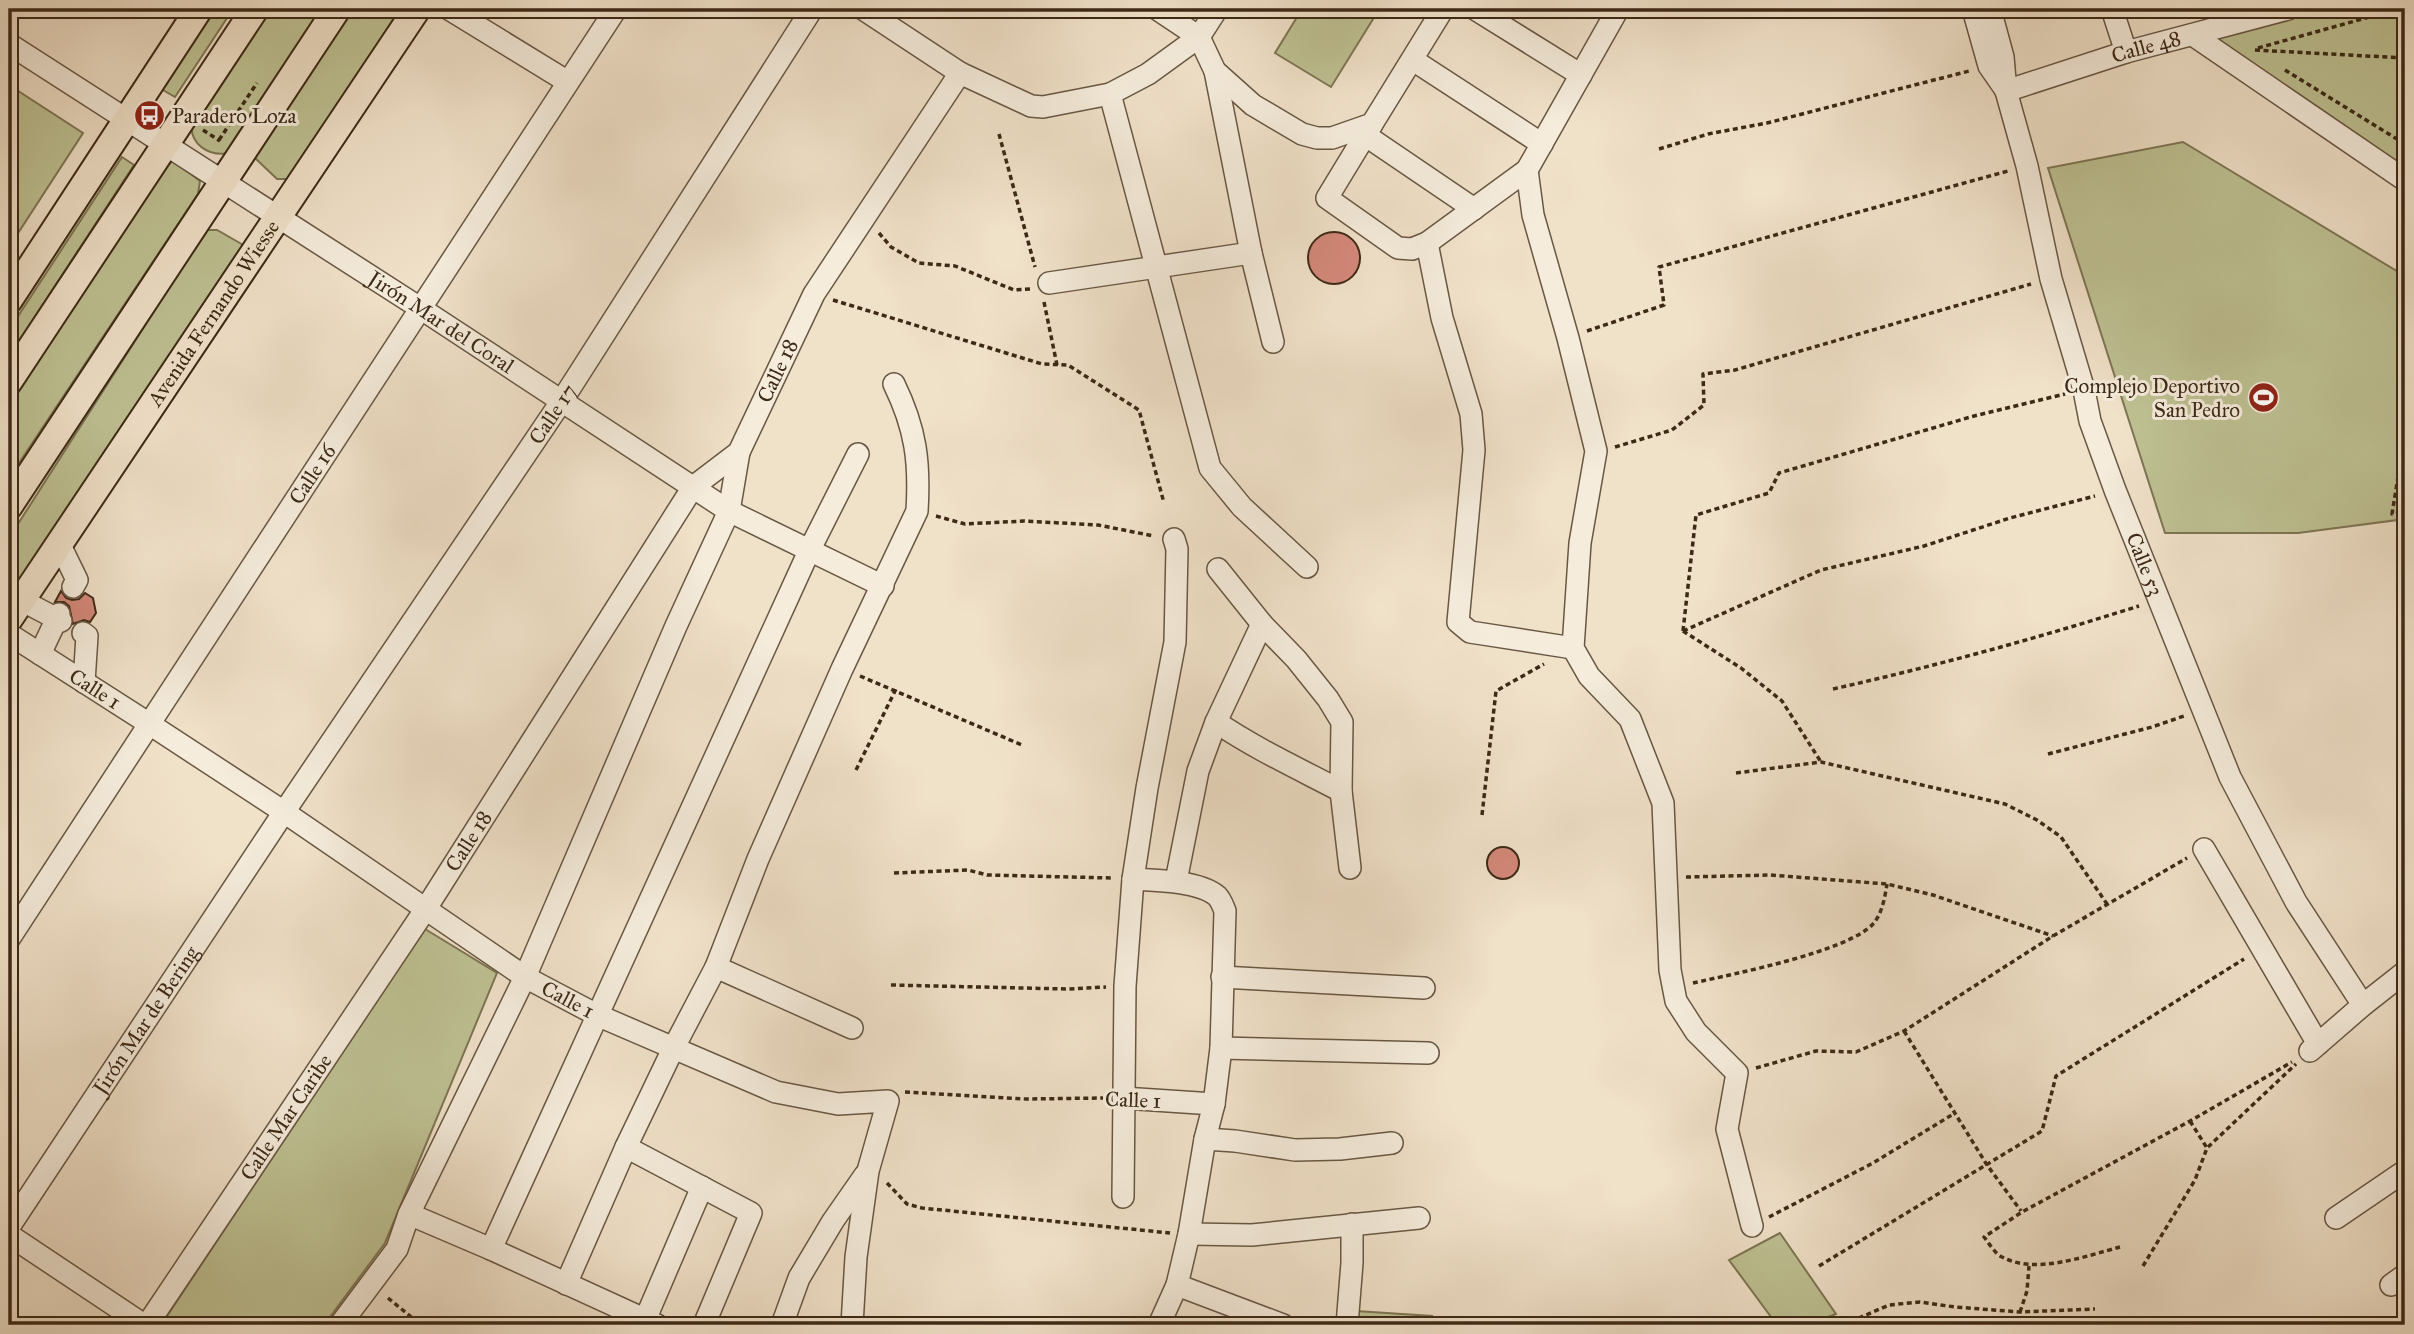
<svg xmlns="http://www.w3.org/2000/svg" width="2414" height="1334" font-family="'IM FELL Great Primer',serif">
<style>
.green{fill:#bec193;stroke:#7d7554;stroke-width:2}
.building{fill:#d4887a;stroke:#3c2916;stroke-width:2}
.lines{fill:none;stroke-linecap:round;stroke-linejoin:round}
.minor-casing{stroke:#695743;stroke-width:24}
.major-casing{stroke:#3c2916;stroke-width:30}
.path{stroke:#3c2916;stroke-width:3.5;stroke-dasharray:5 3.5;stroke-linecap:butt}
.minor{stroke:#f5ecdc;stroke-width:21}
.major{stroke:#f0e1c9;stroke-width:26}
.labels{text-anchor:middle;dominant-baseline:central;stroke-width:6;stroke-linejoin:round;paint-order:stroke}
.street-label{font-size:21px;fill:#3c2916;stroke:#f5ecdc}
.poi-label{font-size:21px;fill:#3c2916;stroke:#f5ecdc;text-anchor:start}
</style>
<rect width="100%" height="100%" fill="#f0e1c9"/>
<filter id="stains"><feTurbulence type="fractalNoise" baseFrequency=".00286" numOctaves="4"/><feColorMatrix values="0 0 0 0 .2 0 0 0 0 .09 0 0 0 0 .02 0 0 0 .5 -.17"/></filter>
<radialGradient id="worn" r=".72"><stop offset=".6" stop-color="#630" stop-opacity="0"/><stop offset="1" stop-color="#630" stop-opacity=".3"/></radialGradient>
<g class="green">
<path d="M207,9H233L175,97L156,86Z"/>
<path d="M268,9H329L229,153C209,157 189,144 192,123Z"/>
<path d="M354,9H400L289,179H277L254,157Z"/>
<path d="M1302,9H1375L1378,11L1331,87L1275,53Z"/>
<path d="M2323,9H2405V167L2214,39Z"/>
<path d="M9,85L83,133L9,247Z"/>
<path d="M2183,142L2405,276V519L2298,533H2165L2048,168Z"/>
<path d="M122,157L134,165L9,356V330Z"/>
<path d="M173,161L200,181L198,194L9,478V407L164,167Z"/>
<path d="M206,230H217L245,246L22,588L9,589V538Z"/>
<path d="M425,929L497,973L385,1243L324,1325H174L165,1319Z"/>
<path d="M1780,1233L1836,1314L1807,1325H1777L1729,1260Z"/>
<path d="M1356,1311L1432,1316L1431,1325H1356Z"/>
</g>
<g class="building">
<circle cx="1334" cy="258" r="26"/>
<path d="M61,591L66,598L72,600L79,599L85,593L93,598L96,613L90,622L84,620L73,624L69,606L64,602H55Z"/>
<circle cx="1503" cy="863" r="16"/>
</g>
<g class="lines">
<defs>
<g id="minor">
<path d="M449,9L568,82"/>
<path d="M863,9L960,73"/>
<path d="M1157,9L1199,37L1215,71L1253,105L1302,134L1317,138H1332L1372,124L1443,9"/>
<path d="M1475,9L1581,75"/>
<path d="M1973,9L1989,66L2005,89"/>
<path id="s1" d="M1990,9L2003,57L2006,91L2027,166L2051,279L2084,390L2090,421L2115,490L2230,777L2296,902L2363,1005"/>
<path d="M2112,9L2126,52"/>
<path d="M2193,35L2405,180"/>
<path id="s2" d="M9,44L420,308L729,511L883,586"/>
<path d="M1413,60L1542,144"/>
<path d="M1215,71L1251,253L1273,342"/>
<path id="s3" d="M2006,91L2126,52L2288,9"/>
<path d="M1110,94L1210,468L1242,507L1307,567"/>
<path d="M1372,124L1327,198L1398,248L1412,249L1427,243L1527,170L1533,215L1568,338L1596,451L1580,543L1573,648L1589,676L1630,719L1663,803L1670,970L1676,1001L1696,1032L1737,1073L1727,1129L1752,1226"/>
<path d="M1365,135L1474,209"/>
<path d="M1527,170L1618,9"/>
<path d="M1427,243L1442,318L1471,414L1474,450L1458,622L1470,632L1573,648"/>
<path d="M1049,283L1251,253"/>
<path d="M59,543L77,580L73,587"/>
<path d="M1218,569L1262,624L1296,659L1328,699L1342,722L1341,791L1350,868"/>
<path d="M21,600L61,621"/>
<path d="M83,633L87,636L84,682"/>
<path id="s4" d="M9,634L148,723L284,812L525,977L597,1015L776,1092L838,1104L888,1101L868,1171L856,1257L852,1325"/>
<path d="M40,654L59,614"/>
<path d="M1216,722C1256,749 1299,769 1341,791"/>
<path d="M2204,849L2318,1044"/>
<path d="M1133,879C1155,880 1199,881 1217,896C1221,900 1223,906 1225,911L1221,1048L1214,1104L1205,1139L1189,1234L1177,1285L1159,1325"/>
<path d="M1176,881L1198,771L1216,722L1262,624"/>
<path id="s5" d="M9,939L616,9"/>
<path d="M716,967L852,1028"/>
<path d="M1222,977L1424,988"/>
<path d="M1221,1048L1428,1053"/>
<path d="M2310,1051L2363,1005L2405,972"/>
<path d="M1123,1098L1214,1104"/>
<path d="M1205,1139L1235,1141L1295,1150L1340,1149L1392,1143"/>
<path d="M626,1147L751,1213L704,1325"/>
<path d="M1123,1197L1125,986L1133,879L1147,788L1175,642L1177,549L1174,539"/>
<path d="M409,1214L491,1249L657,1325"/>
<path d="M2336,1218L2405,1171"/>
<path id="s6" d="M9,1227L284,812L561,402L812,9"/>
<path d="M1189,1234L1252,1235L1419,1218"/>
<path d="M9,1235L144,1325"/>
<path d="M491,1249L810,549L858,454"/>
<path d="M566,1284L626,1147L673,1049L716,967L758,859L842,669L917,511C920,462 916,429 894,384"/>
<path d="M1177,1285L1283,1325"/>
<path d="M2391,1285L2405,1275"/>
<path d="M645,1320L702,1187"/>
<path id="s7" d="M147,1325L425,910L693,487L739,452L814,294L960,73L1031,106L1043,107L1110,94L1148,74L1199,37L1217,9"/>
<path d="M340,1325L397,1249L409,1214L525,977L676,626L729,511L739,452"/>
<path d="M782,1325L799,1278L833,1221L865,1175"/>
<path d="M1347,1325L1352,1263V1224"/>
</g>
<g id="major">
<path d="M9,300L199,9"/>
<path d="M9,381L255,9"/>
<path d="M9,506L337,9"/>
<path id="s8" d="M9,619L417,9"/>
</g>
</defs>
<use href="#minor" class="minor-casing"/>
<use href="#major" class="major-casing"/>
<g class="path">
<path d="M2258,48L2398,9"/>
<path d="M2255,50L2405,58"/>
<path d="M2285,70L2405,144"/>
<path d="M203,130L220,141"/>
<path d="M999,134L1035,267"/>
<path d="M219,140L257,83"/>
<path d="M1659,149L1708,134L1767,123L1969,71"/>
<path d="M879,233L891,247L919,263L955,266L1014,290L1031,289"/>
<path d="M833,300L1042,364L1068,365L1139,410L1164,503"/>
<path d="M1044,302L1057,365"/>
<path d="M1587,331L1664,305L1659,267L2008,171"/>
<path d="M2405,434L2392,514L2405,512"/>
<path d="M1615,447L1672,430L1704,405L1703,374L1735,370L2031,284"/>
<path d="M936,516L965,524L1024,521L1098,525L1154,536"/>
<path d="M1683,631L1696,515L1769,493L1779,473L1974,416L2065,394"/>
<path d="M1683,631L1821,570L1924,546L2010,518L2095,496"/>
<path d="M1683,631L1741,668L1782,701L1821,762"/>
<path d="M860,676L1022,745"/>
<path d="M1833,689C1936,666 2038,638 2139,606"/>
<path d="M2048,754L2152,727L2184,716"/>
<path d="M856,770L896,689"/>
<path d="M1736,773L1821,762L2005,804L2037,820L2061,837L2107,904"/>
<path d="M1482,815L1496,691L1544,664"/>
<path d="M894,873L968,870L987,875L1112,878"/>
<path d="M1686,877L1770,875L1887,884L1933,895L2053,936"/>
<path d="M1693,983C1733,974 1847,952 1873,924C1882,914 1885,897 1887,884"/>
<path d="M891,985L1068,989L1106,987"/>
<path d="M1904,1031L1987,1165L2021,1211"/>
<path d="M1756,1068L1816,1051L1856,1052L1904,1031L2053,936L2187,858"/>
<path d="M905,1092L1026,1099L1103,1098"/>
<path d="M2190,1121L2207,1148"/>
<path d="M887,1183L907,1204L922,1208L1170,1233"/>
<path d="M1769,1217L1873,1163L1955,1113"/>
<path d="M2120,1247C2086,1256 2035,1275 2002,1257C1995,1254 1989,1243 1984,1237L2022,1212L2190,1121L2292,1062"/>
<path d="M1819,1266L2042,1131L2056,1076L2244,959"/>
<path d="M2143,1266L2195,1180L2207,1148L2296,1064"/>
<path d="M388,1298L421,1325"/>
<path d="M2020,1312L2027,1291L2029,1266"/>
<path d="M1843,1325L1889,1305L1920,1302L1955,1307L2020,1312L2095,1309"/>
</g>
<use href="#minor" class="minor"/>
<use href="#major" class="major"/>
</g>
<defs>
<symbol id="bus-disc" viewBox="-11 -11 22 22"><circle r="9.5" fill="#8f2418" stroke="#f5ecdc"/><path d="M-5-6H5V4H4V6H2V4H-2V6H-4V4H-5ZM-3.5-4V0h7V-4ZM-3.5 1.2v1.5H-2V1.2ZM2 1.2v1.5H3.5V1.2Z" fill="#fff"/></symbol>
<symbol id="stadium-disc" viewBox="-11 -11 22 22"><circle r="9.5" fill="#8f2418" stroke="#f5ecdc"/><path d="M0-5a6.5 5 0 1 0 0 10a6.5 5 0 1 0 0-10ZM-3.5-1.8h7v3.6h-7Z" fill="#fff"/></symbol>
</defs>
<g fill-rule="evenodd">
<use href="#bus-disc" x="132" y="98" width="35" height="35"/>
<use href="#stadium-disc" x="2246" y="380" width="35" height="35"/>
</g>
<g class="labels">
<g class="street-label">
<text stroke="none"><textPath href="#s3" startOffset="147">Calle 48</textPath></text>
<text stroke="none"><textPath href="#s8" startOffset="368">Avenida Fernando Wiesse</textPath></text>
<text stroke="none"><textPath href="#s2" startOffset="514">Jirón Mar del Coral</textPath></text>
<text stroke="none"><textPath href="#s7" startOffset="1148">Calle 18</textPath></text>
<text stroke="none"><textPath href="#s6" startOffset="978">Calle 17</textPath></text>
<text stroke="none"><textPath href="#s5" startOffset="555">Calle 16</textPath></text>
<text stroke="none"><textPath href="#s1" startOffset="578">Calle 53</textPath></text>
<text stroke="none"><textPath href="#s4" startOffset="102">Calle 1</textPath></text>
<text stroke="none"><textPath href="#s7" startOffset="581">Calle 18</textPath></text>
<text stroke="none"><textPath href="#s4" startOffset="668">Calle 1</textPath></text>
<text stroke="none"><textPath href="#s6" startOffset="248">Jirón Mar de Bering</textPath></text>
<text transform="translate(1133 1100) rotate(2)">Calle 1</text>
<text stroke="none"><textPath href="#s7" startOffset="250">Calle Mar Caribe</textPath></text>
</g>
<g class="poi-label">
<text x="172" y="116">Paradero Loza</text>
<text x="2240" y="386" text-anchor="end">Complejo Deportivo<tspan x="2240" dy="24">San Pedro</tspan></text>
</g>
</g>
<rect width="2414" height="1334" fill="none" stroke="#f0e1c9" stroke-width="35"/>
<rect x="10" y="10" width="2393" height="1313" fill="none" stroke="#3c2916" stroke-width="3.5"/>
<rect x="18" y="18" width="2379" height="1299" fill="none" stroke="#3c2916" stroke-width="2"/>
<rect width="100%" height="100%" filter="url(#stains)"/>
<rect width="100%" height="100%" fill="url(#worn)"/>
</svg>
